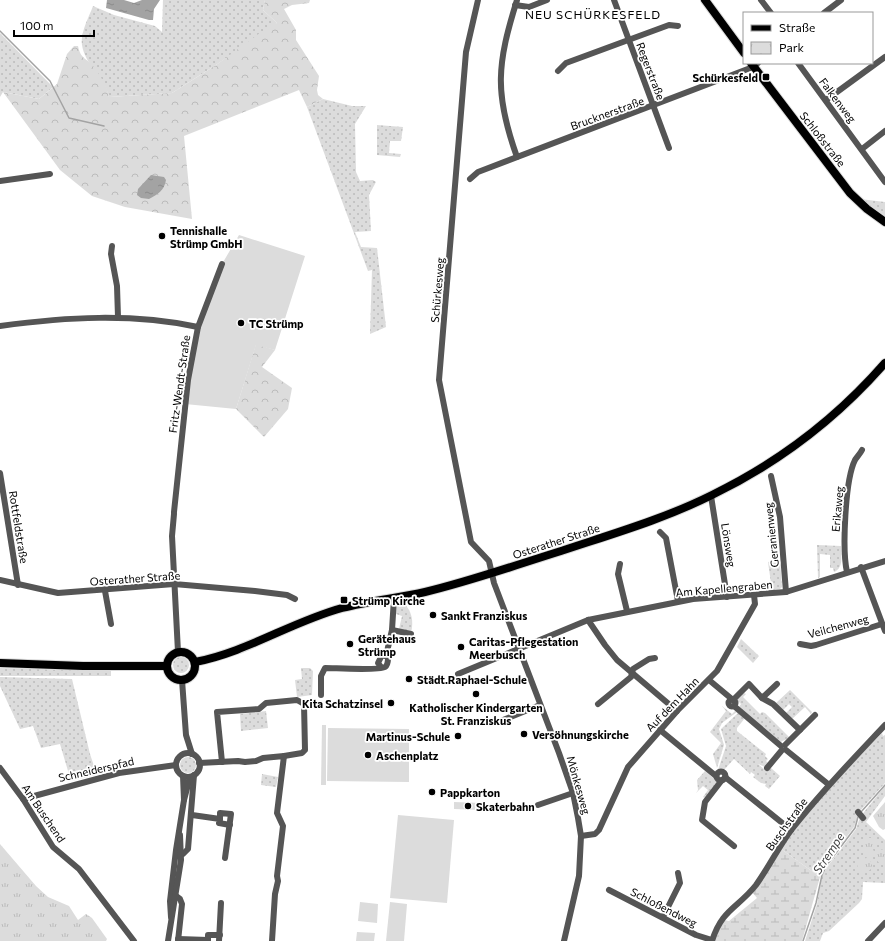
<svg xmlns="http://www.w3.org/2000/svg" width="885" height="941" font-family="Commissioner,sans-serif">
<style>
.grass{fill:url(#grass-dots)}
.forest{fill:url(#forest-crowns)}
.wetland{fill:url(#wetland-marsh)}
.park{fill:url(#park-tufts)}
.pitch{fill:#dcdcdc}
.water{fill:url(#water-ripples)}
.lines{fill:none;stroke-linecap:round;stroke-linejoin:round}
.stream{stroke:#a3a3a3;stroke-width:1.5}
.major-casing{stroke:#dbdbdb;stroke-width:10}
.minor{stroke:#555;stroke-width:6}
.major{stroke:#000;stroke-width:8}
.poi-dot{fill:#000;stroke:#fff;stroke-width:1.5}
.labels{text-anchor:middle;dominant-baseline:central;stroke-width:3.5;stroke-linejoin:round;paint-order:stroke}
.street-label{font-size:11px;fill:#000;stroke:#fff}
.poi-label{font-size:11px;font-weight:bold;fill:#000;stroke:#fff;text-anchor:start}
.neighbourhood-label{font-size:12px;letter-spacing:1px;fill:#000;stroke:#fff}
.water-label{font-size:12px;font-style:italic;fill:#444;stroke:#fff}
</style>
<defs>
<pattern id="grass-dots" width="8" height="8" patternUnits="userSpaceOnUse"><rect width="8" height="8" fill="#dcdcdc"/><path d="M2 2h.1M6 6h.1" fill="none" stroke="#bbb" stroke-width="1.8" stroke-linecap="round"/></pattern>
<pattern id="forest-crowns" width="20" height="18" patternUnits="userSpaceOnUse"><rect width="20" height="18" fill="#dcdcdc"/><path d="M2 6a3 3 0 1 1 6 0M12 15a3 3 0 1 1 6 0" fill="none" stroke="#bbb"/></pattern>
<pattern id="wetland-marsh" width="20" height="14" patternUnits="userSpaceOnUse"><rect width="20" height="14" fill="#dcdcdc"/><path d="M1 5h8M5 5V1M11 12h8M15 12V8" fill="none" stroke="#bbb"/></pattern>
<pattern id="park-tufts" width="24" height="20" patternUnits="userSpaceOnUse"><rect width="24" height="20" fill="#dcdcdc"/><path d="M3 7l-1-3M5 7V3M7 7l1-3M15 17l-1-3M17 17v-4M19 17l1-3" fill="none" stroke="#bbb"/></pattern>
<pattern id="water-ripples" width="26" height="14" patternUnits="userSpaceOnUse"><rect width="26" height="14" fill="#a3a3a3"/><path d="M2 4q2-2 4 0t4 0M15 11q2-2 4 0t4 0" fill="none" stroke="#8b8b8b"/></pattern>
</defs>
<rect width="100%" height="100%" fill="#fff"/>
<g class="grass">
<path d="M163,0H265L263,10L277,23L216,65L172,93L109,97C105,78 85,65 82,45C80,33 89,17 93,6L114,15L155,26L162,32Z"/>
<path d="M0,33L53,87L39,99L3,92L0,97Z"/>
<path d="M323,99L352,106H366L355,124L356,172L360,181L373,180L376,182L369,195L371,231L355,232L361,247L377,248L386,327L370,334L372,270L368,271L307,107Z"/>
<path d="M377,125L403,127L401,141H390L389,153L401,154L400,157L377,155Z"/>
<path d="M860,199L885,202V218Z"/>
<path d="M817,545L841,546C841,555 844,568 834,572L833,568H830V555L820,554V577L818,578Z"/>
<path d="M780,560L782,587L780,589L772,590L768,562Z"/>
<path d="M403,602C412,611 414,621 411,633L399,629L402,616L396,614C395,608 396,605 403,602Z"/>
<path d="M741,639L759,656L753,663L737,647Z"/>
<circle cx="181" cy="665" r="8"/>
<path d="M0,668L111,671V676H0Z"/>
<path d="M301,668H310L313,671L312,695L297,697L295,680L302,679Z"/>
<path d="M0,677L72,679L90,754L97,775L71,781L60,744L41,748L33,726L20,729L0,686Z"/>
<path d="M790,690L812,712L811,714L805,707L792,719L786,713L792,707L789,704L783,710L776,703Z"/>
<path d="M744,693L746,694L743,697L760,714L762,712L765,713L790,738L780,742L739,707L741,704L737,700Z"/>
<path d="M722,706L732,714L735,711L737,712L722,723L719,729L724,745L717,768L713,754L721,743L710,732L726,711Z"/>
<path d="M266,711L268,728L241,731L240,714Z"/>
<path d="M738,713L745,718L737,728V731L766,754L765,756L768,759L766,761L768,763L765,767L758,764L765,770L771,768L780,776L769,789L765,786L766,784L761,783L753,777L755,775L751,772L750,774L734,759L724,770H718L726,746L721,729Z"/>
<path d="M882,733L883,736L885,735V783L860,811L854,827L827,863L820,877L781,849C810,806 846,770 882,733Z"/>
<circle cx="188" cy="765" r="8"/>
<path d="M705,771L718,782L705,798L703,797L708,790L703,786L696,793L698,790L697,780Z"/>
<path d="M262,774L278,777L276,787L261,785Z"/>
<path d="M885,786V796L866,822L885,840V883L863,882L862,899L859,903L829,931L823,933L820,941H805L817,904L822,876L828,866L856,829L860,817Z"/>
</g>
<g class="forest">
<path d="M265,0H310L309,3L292,5L284,9L296,30V40L319,76L317,90L318,95L323,99L307,107L299,90L184,136L192,219L125,207L92,196L60,170L3,92L39,99L57,84L67,54L74,46H78C81,60 86,57 93,66C100,75 107,86 109,97L172,93L216,65L271,25L277,23L263,10Z"/>
<path d="M256,344L275,350L262,367L292,388L288,409L264,437L236,409Z"/>
</g>
<path class="wetland" d="M781,849L820,877L802,941H714L724,920L729,921L757,898L752,892Z"/>
<g class="park">
<path d="M885,802V829L883,830L879,827L873,816Z"/>
<path d="M868,838H872L876,842L872,849L874,851L885,849V864L879,863L874,856L870,859L872,866L870,870L863,872L858,869L857,863L861,859L867,858L861,850H864L865,841Z"/>
<path d="M0,844L36,886L48,897L69,906L78,920L86,914L92,918L107,939L106,941H0Z"/>
</g>
<g class="pitch">
<path d="M239,235L305,256L275,350L256,345L236,409L185,404L198,327L222,264Z"/>
<path d="M322,725H326V785H321Z"/>
<path d="M328,728L409,729V782L327,781Z"/>
<path d="M454,802L482,803V810L454,809Z"/>
<path d="M398,815L454,820L447,903L390,898Z"/>
<path d="M360,902L378,904L377,923L358,921Z"/>
<path d="M390,902L407,904L404,941H386Z"/>
<path d="M357,932L375,933L374,941H356Z"/>
</g>
<g class="water">
<path d="M107,0H124L134,3L142,0H160L154,9L153,20H149L106,8Z"/>
<path d="M151,175L164,177L166,180C164,191 158,194 149,199L141,198L137,195L138,189Z"/>
</g>
<g class="lines">
<g class="stream">
<path d="M0,31L50,81L69,118L104,126"/>
<path d="M861,812L885,785"/>
<path d="M803,941L816,903L822,875L827,865L855,828L858,817"/>
</g>
<defs>
<g id="major">
<path d="M705,0L744,53"/>
<path d="M751,63L850,193L867,209L885,222"/>
<circle cx="181" cy="666" r="14"/>
<path d="M195,662C247,652 291,622 342,608C369,601 398,598 425,592C471,581 516,565 561,551C612,534 664,519 712,495C778,463 837,418 885,363"/>
<path d="M0,663L83,666H167"/>
</g>
</defs>
<use href="#major" class="major-casing"/>
<g class="minor">
<path d="M478,0L466,52L439,380L471,542L489,561L494,583L559,753L573,793L578,818L581,836L579,876L564,941"/>
<path d="M614,0L669,148"/>
<path d="M761,0L771,13"/>
<path d="M515,5L529,7L547,0"/>
<path d="M824,13L841,0"/>
<path d="M798,63L885,182"/>
<path d="M558,71L566,63L669,25L678,26"/>
<path d="M826,100L885,57"/>
<path d="M862,149L885,131"/>
<path d="M517,157C494,93 497,64 517,0"/>
<path d="M470,179L478,172L753,67L758,63"/>
<path d="M0,181L50,174"/>
<path d="M112,246L111,254L117,286L118,317"/>
<path d="M0,326C66,317 132,313 198,327"/>
<path d="M0,473L18,585"/>
<path d="M771,476L780,517L786,592"/>
<path d="M711,496L727,597"/>
<path d="M174,512L188,380L198,327L222,264"/>
<path d="M174,514L172,536L178,652"/>
<path d="M660,532L666,538L678,601"/>
<path d="M620,564L618,574L627,611"/>
<path d="M861,567L885,631"/>
<path d="M847,572C842,550 845,480 855,460C857,457 860,454 862,450"/>
<path d="M0,580L58,593L174,584L255,591L287,595L295,599"/>
<path d="M105,591L111,624"/>
<path d="M588,620L605,645L617,660L677,711"/>
<path d="M392,630L411,634"/>
<path d="M800,644L811,646L816,645L882,624"/>
<path d="M381,667L378,663L382,655L386,656"/>
<path d="M458,674L588,620L693,599L786,592L885,561"/>
<path d="M182,680L186,735L192,754"/>
<path d="M709,680L733,700"/>
<path d="M321,695V676L325,668C335,668 378,671 385,667C388,665 388,661 388,658L386,656L392,630L394,598"/>
<path d="M762,698L777,684"/>
<circle cx="732" cy="703" r="3.5"/>
<path d="M733,700L749,684L762,698L773,704L800,730L785,745"/>
<path d="M598,704L631,677L633,669L649,659L655,658"/>
<path d="M734,706L781,746"/>
<path d="M503,720L540,705"/>
<path d="M660,730L716,776"/>
<path d="M800,730L815,715"/>
<path d="M786,750L828,784"/>
<circle cx="188" cy="765" r="12"/>
<path d="M222,762L217,712L259,709L266,703L297,700L304,704L305,750L302,753L284,756"/>
<path d="M199,763L238,761L245,762L256,761L263,758L284,756L277,813L283,826L277,876L278,881L275,894L272,941"/>
<path d="M0,768L23,799L53,847L79,869L134,941"/>
<path d="M767,768L782,750"/>
<circle cx="721" cy="776" r="4.5"/>
<path d="M183,776L184,800L190,777"/>
<path d="M725,777L791,830"/>
<path d="M722,780L705,802L702,820L734,846"/>
<path d="M23,799L119,773L176,765"/>
<path d="M538,805L573,793"/>
<path d="M858,812L863,818"/>
<path d="M192,815L220,819L219,823L230,825"/>
<path d="M220,819V813L231,814L225,858"/>
<path d="M581,836L595,834L599,830L628,767L677,711L717,671L755,604L754,595"/>
<path d="M178,853L183,854L188,849L194,775"/>
<path d="M609,890L696,935L712,940"/>
<path d="M176,896L180,899L182,904L178,941"/>
<path d="M171,917L170,901L176,850L184,800"/>
<path d="M663,917L680,883L678,873"/>
<path d="M178,939L208,940"/>
<path d="M168,941L181,860L180,835"/>
<path d="M208,941V935H220"/>
<path d="M219,941L221,903"/>
<path d="M712,941C722,909 738,908 756,885C769,867 779,846 792,829C821,792 853,759 885,725"/>
<path d="M868,941L885,923"/>
</g>
<use href="#major" class="major"/>
</g>
<g class="poi-dot">
<rect x="762" y="73" width="8" height="8" rx="2"/>
<circle cx="162" cy="236" r="4"/>
<circle cx="241" cy="323" r="4"/>
<rect x="340" y="596" width="8" height="8" rx="2"/>
<circle cx="433" cy="615" r="4"/>
<circle cx="350" cy="644" r="4"/>
<circle cx="461" cy="647" r="4"/>
<circle cx="409" cy="679" r="4"/>
<circle cx="476" cy="694" r="4"/>
<circle cx="391" cy="703" r="4"/>
<circle cx="524" cy="734" r="4"/>
<circle cx="458" cy="736" r="4"/>
<circle cx="368" cy="755" r="4"/>
<circle cx="432" cy="792" r="4"/>
<circle cx="468" cy="806" r="4"/>
</g>
<g class="labels">
<g class="street-label">
<text transform="translate(651 71) rotate(69)">Regerstraße</text>
<text transform="translate(838 100) rotate(53)">Falkenweg</text>
<text transform="translate(607 113) rotate(-20)">Brucknerstraße</text>
<text transform="translate(823 139) rotate(52)">Schloßstraße</text>
<text transform="translate(437 290) rotate(-85)">Schürkesweg</text>
<text transform="translate(179 384) rotate(-82)">Fritz-Wendt-Straße</text>
<text transform="translate(837 509) rotate(-85)">Erikaweg</text>
<text transform="translate(19 527) rotate(81)">Rottfeldstraße</text>
<text transform="translate(771 535) rotate(-96)">Geranienweg</text>
<text transform="translate(556 541) rotate(-18)">Osterather Straße</text>
<text transform="translate(729 545) rotate(81)">Lönsweg</text>
<text transform="translate(135 578) rotate(-4)">Osterather Straße</text>
<text transform="translate(724 588) rotate(-5)">Am Kapellengraben</text>
<text transform="translate(838 626) rotate(-15)">Veilchenweg</text>
<text transform="translate(672 704) rotate(-46)">Auf dem Hahn</text>
<text transform="translate(96 769) rotate(-13)">Schneiderspfad</text>
<text transform="translate(579 785) rotate(74)">Mönkesweg</text>
<text transform="translate(44 813) rotate(56)">Am Buschend</text>
<text transform="translate(786 824) rotate(-54)">Buschstraße</text>
<text transform="translate(664 907) rotate(27)">Schloßendweg</text>
</g>
<g class="poi-label">
<text x="758" y="77" text-anchor="end">Schürkesfeld</text>
<text x="170" y="230">Tennishalle<tspan x="170" dy="13">Strümp GmbH</tspan></text>
<text x="249" y="323">TC Strümp</text>
<text x="352" y="600">Strümp Kirche</text>
<text x="441" y="615">Sankt Franziskus</text>
<text x="358" y="638">Gerätehaus<tspan x="358" dy="13">Strümp</tspan></text>
<text x="469" y="641">Caritas-Pflegestation<tspan x="469" dy="13">Meerbusch</tspan></text>
<text x="417" y="679">Städt.Raphael-Schule</text>
<text x="383" y="703" text-anchor="end">Kita Schatzinsel</text>
<text x="476" y="707" text-anchor="middle">Katholischer Kindergarten<tspan x="476" dy="13">St. Franziskus</tspan></text>
<text x="532" y="734">Versöhnungskirche</text>
<text x="450" y="736" text-anchor="end">Martinus-Schule</text>
<text x="376" y="755">Aschenplatz</text>
<text x="440" y="792">Pappkarton</text>
<text x="476" y="806">Skaterbahn</text>
</g>
<g class="neighbourhood-label">
<text x="593" y="14">NEU SCHÜRKESFELD</text>
</g>
<g class="water-label">
<text transform="translate(828 853) rotate(-57)">Strempe</text>
</g>
</g>
<rect x="743" y="12" width="130" height="52" fill="#ffffff" stroke="#999999"/>
<rect x="751" y="25" width="20" height="6" fill="#000000" stroke="#999999"/>
<text x="779" y="32" font-size="12" fill="#000000">Straße</text>
<rect x="751" y="42" width="20" height="12" fill="url(#park-tufts)" stroke="#999999"/>
<text x="779" y="52" font-size="12" fill="#000000">Park</text>
<path d="M14 30v6h80v-6" fill="none" stroke="#000000" stroke-width="2"/>
<text x="20" y="30" font-size="12" fill="#000000" stroke="#ffffff" stroke-width="3" paint-order="stroke">100 m</text>
</svg>
